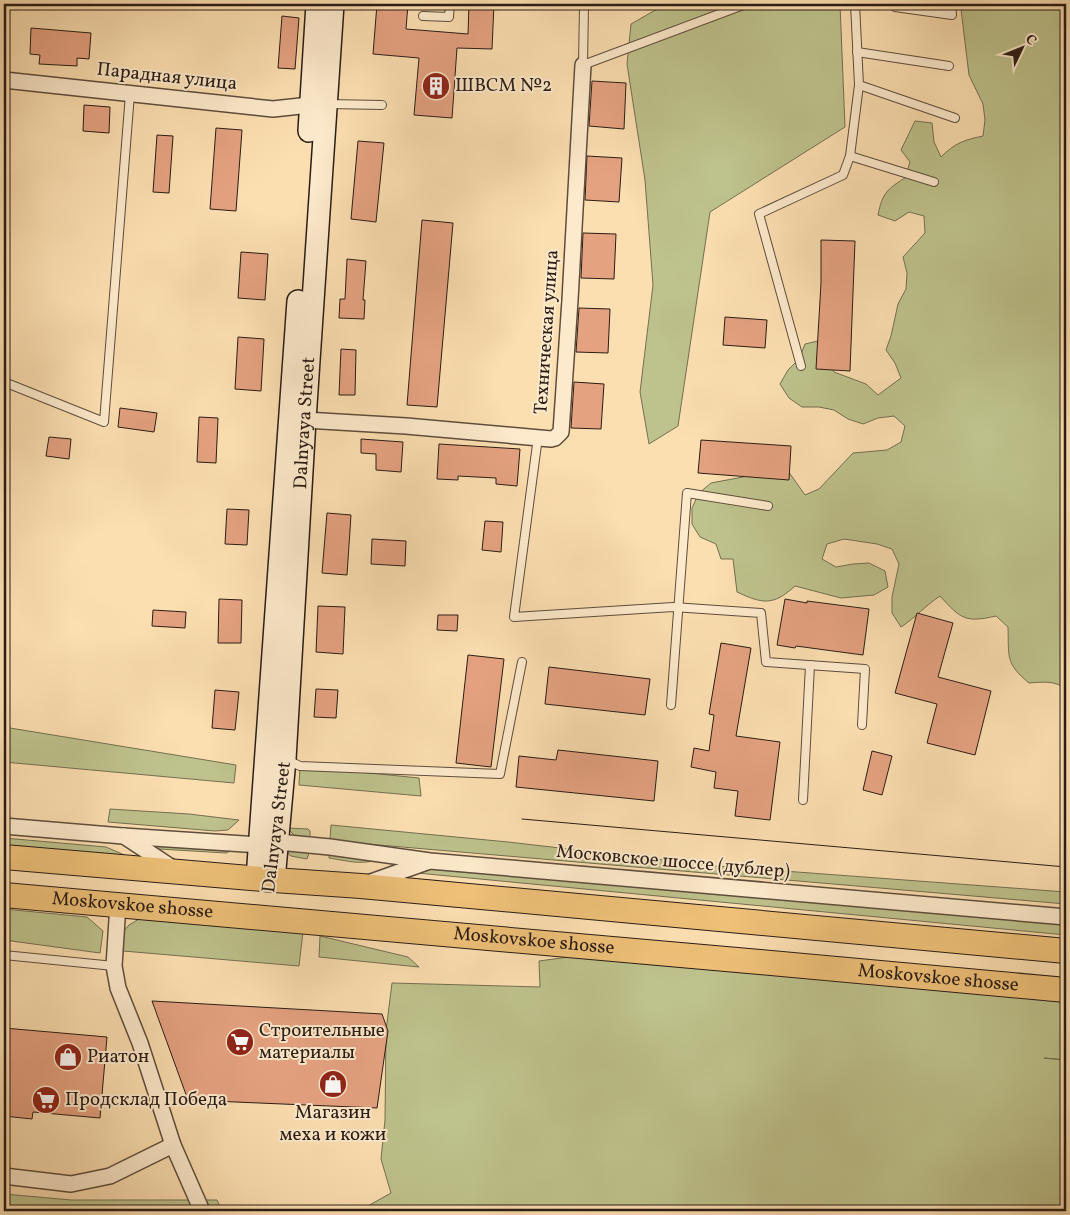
<svg xmlns="http://www.w3.org/2000/svg" width="1070" height="1215" font-family="Vollkorn,serif">
<style>
.green{fill:#bec28c;stroke:#746f50}
.building{fill:#e5a281;stroke:#2a1c15}
.lines{fill:none;stroke-linecap:round;stroke-linejoin:round}
.service-casing{stroke:#5e4d3c;stroke-width:10}
.minor-casing{stroke:#5e4d3c;stroke-width:18}
.secondary-casing{stroke:#2a1c15;stroke-width:24}
.primary-casing{stroke:#2a1c15;stroke-width:26}
.service{stroke:#fdeacc;stroke-width:8}
.minor{stroke:#fdeacc;stroke-width:15}
.secondary{stroke:#fdeacc;stroke-width:21}
.primary{stroke:#eec078;stroke-width:24}
.tram{stroke:#2a1c15;stroke-width:1}
.labels{text-anchor:middle;dominant-baseline:central;stroke-width:4;stroke-linejoin:round;paint-order:stroke}
.street-label{font-size:19px;fill:#2a1c15;stroke:#fdeacc}
.poi-label{font-size:19px;fill:#2a1c15;stroke:#fdeacc;text-anchor:start}
</style>
<rect width="100%" height="100%" fill="#fcdfb1"/>
<filter id="stains"><feTurbulence type="fractalNoise" baseFrequency=".004" numOctaves="4"/><feColorMatrix values="0 0 0 0 .2 0 0 0 0 .09 0 0 0 0 .02 0 0 0 .5 -.17"/></filter>
<radialGradient id="worn" r=".72"><stop offset=".6" stop-color="#630" stop-opacity="0"/><stop offset="1" stop-color="#630" stop-opacity=".3"/></radialGradient>
<g class="green">
<path d="M666,4H840L845,127L710,212L678,426L649,444L640,392L653,285L645,180L627,64L631,24Z"/>
<path d="M963,4H1066V690C1057,680 1042,682 1029,683C1005,663 1009,657 1008,627L996,616C965,623 961,619 940,596C925,606 916,617 901,627L892,613V597L899,564L892,549L877,544L844,539L827,544L822,559L836,567L853,564L869,563L885,571L888,587L874,595L841,598L795,586C773,606 763,604 737,592L733,559H721L716,544L700,537L692,524V508L699,493L711,483L743,477L756,467L786,468L805,495L819,489L853,453L887,450L901,442L905,426L894,416L878,418L863,424L848,419L834,410L819,407H802L789,398L780,384L788,370L799,359L805,344L822,340L834,372L866,384L878,395L901,378L895,363L886,350L891,336L898,304L906,289L907,273L903,257L925,233L924,216L909,212L895,221L878,215C882,194 887,189 905,178L910,162L901,150L915,121L932,123L934,142L941,157C955,143 964,140 983,136L985,120L983,104L969,75L961,9Z"/>
<path d="M4,727L236,765L234,783L4,762Z"/>
<path d="M300,766L419,778L421,796L299,785Z"/>
<path d="M110,809L189,814L239,820L228,830L215,831L108,822Z"/>
<path d="M331,825L508,842L716,866L1066,892V904L344,842L330,839Z"/>
<path d="M287,828L308,829L310,831V839L295,836Z"/>
<path d="M4,838L106,847L129,857L4,846Z"/>
<path d="M144,838L238,848L226,853L159,849Z"/>
<path d="M283,849L309,853L307,859L291,856Z"/>
<path d="M329,853L382,858C362,866 349,861 329,858Z"/>
<path d="M434,868L1066,922V935L417,873Z"/>
<path d="M4,909L87,917L103,931L100,953L4,940Z"/>
<path d="M139,919L303,932L299,966L123,951L120,935L129,925Z"/>
<path d="M320,936L408,957L419,967L319,957Z"/>
<path d="M620,950L1066,990V1060L1044,1058L1066,1060V1211H359L391,1193L381,1159L385,1120L386,1031L392,983L540,987L539,961Z"/>
<path d="M4,1194L71,1200H217L222,1211H4Z"/>
</g>
<g class="building">
<path d="M377,4H408L406,29L468,34L469,4H494L492,49L457,48L452,118L414,115L419,58L373,54Z"/>
<path d="M282,16L299,18L295,69L278,68Z"/>
<path d="M31,28L91,33L89,59L77,58V66L39,64L40,55L30,54Z"/>
<path d="M592,81L626,83L624,129L589,126Z"/>
<path d="M84,105L110,107L109,133L83,131Z"/>
<path d="M216,128L242,130L236,211L210,209Z"/>
<path d="M157,135L173,136L169,193L153,192Z"/>
<path d="M358,141L384,143L376,222L351,219Z"/>
<path d="M587,156L622,158L619,202L585,200Z"/>
<path d="M422,220L453,223L437,407L407,405Z"/>
<path d="M583,233L616,234L614,279L581,278Z"/>
<path d="M821,240L855,241L850,371L816,369L821,283Z"/>
<path d="M241,252L268,254L265,300L238,298Z"/>
<path d="M347,259L366,261L363,300H365L364,319L339,318L340,299H345Z"/>
<path d="M579,308L610,309L608,353L576,352Z"/>
<path d="M725,317L767,320L765,348L723,345Z"/>
<path d="M238,337L264,339L261,391L235,389Z"/>
<path d="M341,349L356,350L355,395H339Z"/>
<path d="M574,382L604,384L601,429L571,428Z"/>
<path d="M120,408L157,413L154,432L118,427Z"/>
<path d="M199,417L218,418L216,463L197,462Z"/>
<path d="M49,437L71,439L69,459L46,456Z"/>
<path d="M361,439L403,442L401,472L376,470V454L361,453Z"/>
<path d="M701,440L791,446L789,480L698,473Z"/>
<path d="M439,444L520,449L517,486L496,484V478L458,476V480L437,479Z"/>
<path d="M227,509L249,510L247,545L225,544Z"/>
<path d="M327,513L351,515L347,575L322,573Z"/>
<path d="M485,521L503,522L501,552L482,550Z"/>
<path d="M372,539L406,541L405,566L371,564Z"/>
<path d="M219,599L242,600L241,643H218Z"/>
<path d="M785,599L807,603V601L869,609L863,655L796,646L795,648L777,645Z"/>
<path d="M318,606L345,607L343,654L316,652Z"/>
<path d="M153,610L186,612L185,628L152,626Z"/>
<path d="M917,613L953,623L938,677L991,691L975,755L927,743L937,704L895,693Z"/>
<path d="M438,615H458L457,631L437,630Z"/>
<path d="M721,643L751,648L736,736L780,742L770,820L735,816L738,791L714,788L716,772L691,767L694,748L709,751L714,715L709,714Z"/>
<path d="M468,655L504,659L491,767L456,763Z"/>
<path d="M549,667L650,679L645,715L545,704Z"/>
<path d="M316,689L338,690L336,718L314,717Z"/>
<path d="M215,690L239,692L235,730L212,728Z"/>
<path d="M558,750L658,761L654,801L516,787L519,756L556,760Z"/>
<path d="M872,751L892,756L882,795L863,790Z"/>
<path d="M152,1001L382,1014L388,1031L377,1108L188,1100Z"/>
<path d="M4,1028L107,1037L100,1118L33,1112L32,1119L4,1116Z"/>
</g>
<g class="lines">
<defs>
<g id="service">
<path d="M584,4L583,65L746,4"/>
<path d="M855,4L859,85L955,118"/>
<path d="M895,7L952,15L951,4"/>
<path d="M423,16L449,17L450,4"/>
<path d="M857,52L949,66"/>
<path d="M859,85L850,156L934,182"/>
<path d="M328,104L382,105"/>
<path d="M801,366L759,214L843,175L850,156"/>
<path d="M4,382L104,422L130,94"/>
<path d="M538,437L514,617L673,607L761,613L766,662L865,669L862,725"/>
<path d="M671,705L687,493L768,506"/>
<path d="M287,760L300,766L500,774L522,662"/>
<path d="M803,800L810,665"/>
<path d="M4,955L114,966"/>
</g>
<g id="minor">
<path d="M4,80L273,109L319,104"/>
<path d="M305,420L406,426L551,439L555,438L561,432L570,300L583,65"/>
<path d="M4,826L123,836L259,845"/>
<path d="M124,836L174,869"/>
<path d="M278,842L330,847L430,861L1066,917"/>
<path d="M368,883L427,862"/>
<path d="M118,904L114,966L118,988L140,1043L173,1145L202,1211"/>
<path d="M4,1176L71,1184L110,1176L173,1145"/>
</g>
<g id="secondary">
<path d="M309,131L317,4"/>
<path d="M257,879L298,301"/>
<path id="s1" d="M274,880L285,759L305,420L333,4"/>
</g>
<g id="primary">
<path d="M4,857L274,880L361,886L1066,951"/>
<path id="s2" d="M4,895C358,924 712,958 1066,990"/>
</g>
</defs>
<use href="#service" class="service-casing"/>
<use href="#minor" class="minor-casing"/>
<use href="#secondary" class="secondary-casing"/>
<use href="#primary" class="primary-casing"/>
<use href="#service" class="service"/>
<use href="#minor" class="minor"/>
<use href="#secondary" class="secondary"/>
<use href="#primary" class="primary"/>
<path class="tram" d="M522,819L1066,867"/>
</g>
<defs>
<symbol id="building-disc" viewBox="-11 -11 22 22"><circle r="9.5" fill="#8f2418" stroke="#fdeacc"/><path d="M-4-6H4V6H1V3H-1V6H-4ZM-2.5-4.3h1.7v1.8h-1.7ZM.8-4.3h1.7v1.8H.8ZM-2.5-1h1.7V.8h-1.7ZM.8-1h1.7V.8H.8Z" fill="#fff"/></symbol>
<symbol id="supermarket-disc" viewBox="-11 -11 22 22"><circle r="9.5" fill="#8f2418" stroke="#fdeacc"/><path d="M-6-5.5h2.5l.6 2H6L4.5 2H-2.5L-4.4-4H-6ZM-1.5 3.2a1.3 1.3 0 1 0 .1 0ZM3 3.2a1.3 1.3 0 1 0 .1 0Z" fill="#fff"/></symbol>
<symbol id="shop-disc" viewBox="-11 -11 22 22"><circle r="9.5" fill="#8f2418" stroke="#fdeacc"/><path d="M-5-2.5h2.3a2.7 3.5 0 0 1 5.4 0H5L5.5 6h-11ZM-1.5-2.5h3a1.5 2.3 0 0 0-3 0Z" fill="#fff"/></symbol>
</defs>
<g fill-rule="evenodd">
<use href="#building-disc" x="420" y="70" width="32" height="32"/>
<use href="#supermarket-disc" x="224" y="1026" width="32" height="32"/>
<use href="#shop-disc" x="52" y="1041" width="32" height="32"/>
<use href="#shop-disc" x="317" y="1068" width="32" height="32"/>
<use href="#supermarket-disc" x="30" y="1084" width="32" height="32"/>
</g>
<g class="labels">
<g class="street-label">
<text transform="translate(167 77) rotate(6)">Парадная улица</text>
<text transform="translate(547 332) rotate(-86)">Техническая улица</text>
<text stroke="none"><textPath href="#s1" startOffset="458">Dalnyaya Street</textPath></text>
<text transform="translate(277 827) rotate(-83)">Dalnyaya Street</text>
<text transform="translate(673 862) rotate(5)">Московское шоссе (дублер)</text>
<text stroke="none"><textPath href="#s2" startOffset="129">Moskovskoe shosse</textPath></text>
<text stroke="none"><textPath href="#s2" startOffset="532">Moskovskoe shosse</textPath></text>
<text stroke="none"><textPath href="#s2" startOffset="938">Moskovskoe shosse</textPath></text>
</g>
<g class="poi-label">
<text x="455" y="86">ШВСМ №2</text>
<text x="259" y="1031">Строительные<tspan x="259" dy="22">материалы</tspan></text>
<text x="87" y="1057">Риатон</text>
<text x="65" y="1100">Продсклад Победа</text>
<text x="333" y="1113" text-anchor="middle">Магазин<tspan x="333" dy="22">меха и кожи</tspan></text>
</g>
</g>
<rect width="1070" height="1215" fill="none" stroke="#fcdfb1" stroke-width="20"/>
<rect x="5" y="5" width="1060" height="1205" fill="none" stroke="#2a1c15" stroke-width="2.5"/>
<rect x="10" y="10" width="1050" height="1195" fill="none" stroke="#2a1c15"/>
<g transform="translate(1022 48) rotate(47)" stroke="#fdeacc" stroke-width="4" paint-order="stroke">
<path d="M0-4L9 19L0 12L-9 19Z" fill="#2a1c15"/>
<text y="-8" font-size="14" font-weight="bold" text-anchor="middle" fill="#2a1c15">С</text>
</g>
<rect width="100%" height="100%" filter="url(#stains)"/>
<rect width="100%" height="100%" fill="url(#worn)"/>
</svg>
